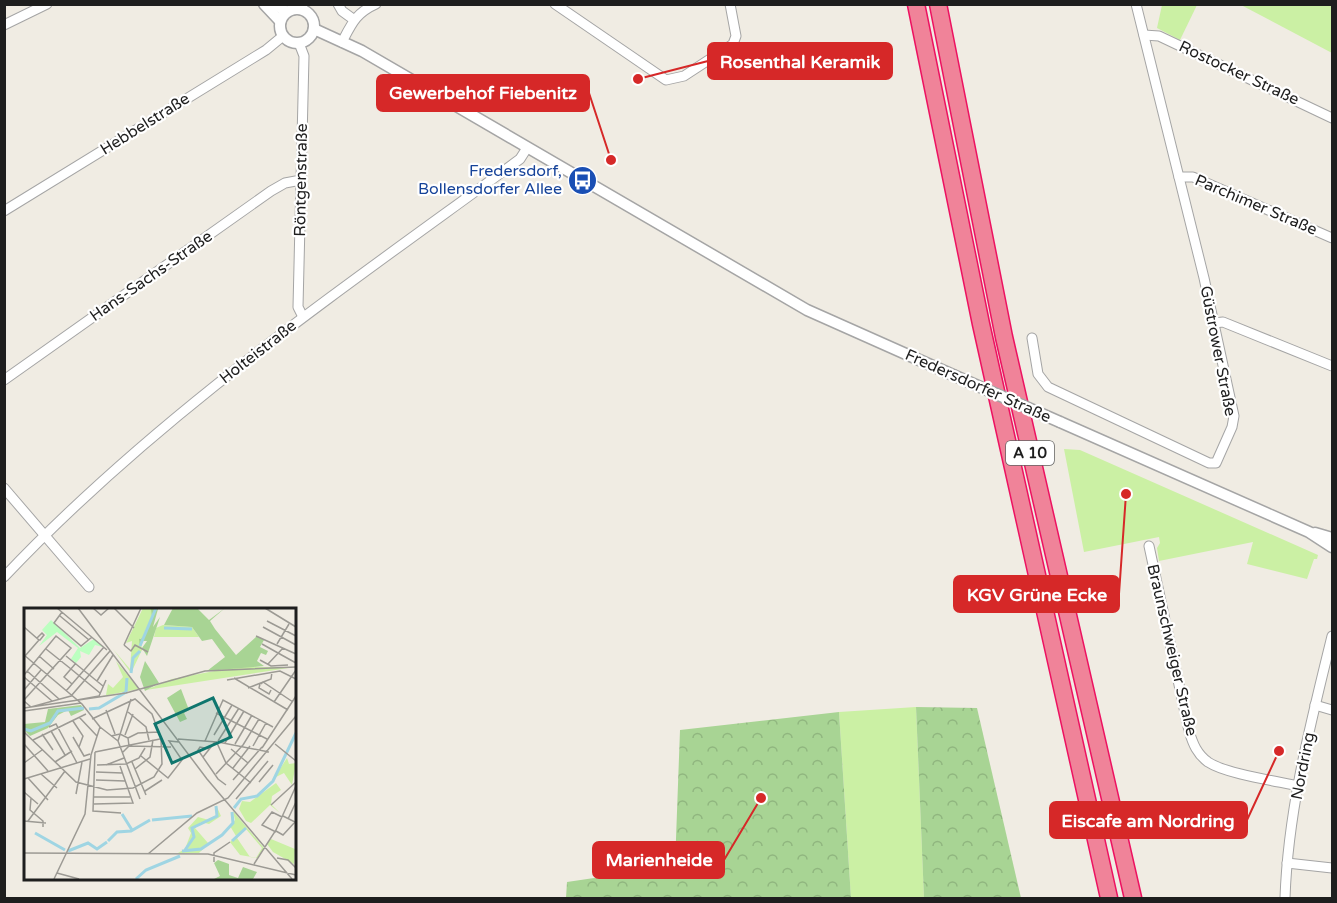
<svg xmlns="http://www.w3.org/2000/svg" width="1337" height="903" font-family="'Varela Round',sans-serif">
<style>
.grass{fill:#cbf0a4}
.forest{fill:url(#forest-crowns)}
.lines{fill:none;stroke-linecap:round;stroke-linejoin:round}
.minor-casing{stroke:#a5a5a5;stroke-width:11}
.tertiary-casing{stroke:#a5a5a5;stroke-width:13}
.motorway-casing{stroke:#ed1261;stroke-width:19}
.minor{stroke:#fff;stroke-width:9}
.tertiary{stroke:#fff;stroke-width:10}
.motorway{stroke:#f08399;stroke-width:16}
.tertiary-bridge-casing{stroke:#a5a5a5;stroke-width:13;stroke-linecap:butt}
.tertiary-bridge{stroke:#fff;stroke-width:10}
.labels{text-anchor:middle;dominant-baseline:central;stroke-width:4.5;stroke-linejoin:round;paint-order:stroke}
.shield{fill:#fff;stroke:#626262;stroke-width:1.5}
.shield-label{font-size:15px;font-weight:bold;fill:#1e1e1e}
.street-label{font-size:16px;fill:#1e1e1e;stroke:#fff}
.transit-label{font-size:16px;fill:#164399;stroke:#fff;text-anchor:end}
.inset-river{fill:none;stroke:#9fd5e3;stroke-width:3}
.inset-road{fill:none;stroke:#9c9a94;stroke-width:1.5}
.view{fill:#0f766e;fill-opacity:0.15;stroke:#0f766e;stroke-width:3}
.inset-edge{fill:none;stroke:#1e1e1e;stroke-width:3}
.leader{fill:none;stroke:#d62828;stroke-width:2}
.callout-dot{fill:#d62828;stroke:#fff;stroke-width:2}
.callout{fill:#d62828;stroke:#d62828;stroke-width:2}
.callout-label{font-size:18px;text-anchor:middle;font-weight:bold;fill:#fff}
</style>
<defs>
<pattern id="forest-crowns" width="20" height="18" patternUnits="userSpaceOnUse" patternTransform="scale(1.5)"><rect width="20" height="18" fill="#a8d494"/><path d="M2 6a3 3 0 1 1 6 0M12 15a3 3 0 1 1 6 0" fill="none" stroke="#90b67f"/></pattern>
</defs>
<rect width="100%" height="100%" fill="#f0ece3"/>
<g class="grass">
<path d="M1162,5H1197L1180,40L1157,28Z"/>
<path d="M1241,5H1332V53Z"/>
<path d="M1064,449L1080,450L1318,555L1317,559H1314L1307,579L1247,564L1253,542L1159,561L1157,548L1160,543L1159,537L1084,552Z"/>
<path d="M916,707L924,898H851L839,712Z"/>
</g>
<g class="forest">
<path d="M916,707L977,708L1021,898H924Z"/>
<path d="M839,712L851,898H566L567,882L675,866L680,730Z"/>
</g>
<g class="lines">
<defs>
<g id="minor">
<path d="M338,4L342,11L353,19"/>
<path d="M555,4L666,80L684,76L733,44L736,36L730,4"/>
<path d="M302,9L303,4"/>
<path d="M4,25L47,4"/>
<path d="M1144,35L1159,36L1332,118"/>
<path d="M342,42C352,23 356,13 376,4"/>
<path d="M299,43L304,56L298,307L303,317"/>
<path d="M1179,177H1193L1332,238"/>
<path d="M4,211L266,50L283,36"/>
<path d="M1214,323L1223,322L1332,366"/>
<path d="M1032,338L1038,374L1048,387L1209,463H1216L1232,427L1234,416L1204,278L1136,4"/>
<path d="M4,380L271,191L285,183L301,180"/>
<path d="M4,488L89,587"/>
<path d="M1149,546L1189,731C1193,744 1197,754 1208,762C1226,774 1276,781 1299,786"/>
<path d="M4,577C157,415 341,290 520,159L527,148"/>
<path d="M1315,705L1332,710"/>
<path d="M1287,863L1332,868"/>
<path d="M1285,898C1288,809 1311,722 1332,636"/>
</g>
<g id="tertiary">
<path d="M264,4L280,21"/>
<path d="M276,4L286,12"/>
<circle cx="297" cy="26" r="17"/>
<path d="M314,29L362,51L807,310L953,375"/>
<path d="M1060,422L1309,532L1332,547"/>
<path d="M1315,533L1332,538"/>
</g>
<g id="motorway">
<path d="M916,4L981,324L1109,898"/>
<path d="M938,4L1004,337L1133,898"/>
</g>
</defs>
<use href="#minor" class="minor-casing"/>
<use href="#tertiary" class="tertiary-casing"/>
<use href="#motorway" class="motorway-casing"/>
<use href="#minor" class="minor"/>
<use href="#tertiary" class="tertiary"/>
<use href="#motorway" class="motorway"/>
<defs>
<path id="tertiary-bridge" d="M953,375L1060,422"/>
</defs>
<use href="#tertiary-bridge" class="tertiary-bridge-casing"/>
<use href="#tertiary-bridge" class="tertiary-bridge"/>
</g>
<defs>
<symbol id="bus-disc" viewBox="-11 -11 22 22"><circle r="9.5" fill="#1a4fb4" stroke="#fff"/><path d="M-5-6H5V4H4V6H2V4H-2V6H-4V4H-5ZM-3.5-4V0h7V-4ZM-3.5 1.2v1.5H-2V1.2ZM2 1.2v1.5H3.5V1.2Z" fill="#fff"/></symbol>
</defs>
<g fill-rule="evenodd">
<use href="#bus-disc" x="566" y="164" width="33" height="33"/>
</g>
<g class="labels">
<rect class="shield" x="1006" y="441" width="48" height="24" rx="4.5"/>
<g class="shield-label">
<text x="1030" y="453">A 10</text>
</g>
<g class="street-label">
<text transform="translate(1239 73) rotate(25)">Rostocker Straße</text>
<text transform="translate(145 124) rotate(-32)">Hebbelstraße</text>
<text transform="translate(301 180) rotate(-89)">Röntgenstraße</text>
<text transform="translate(1256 205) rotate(23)">Parchimer Straße</text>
<text transform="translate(151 276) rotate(-35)">Hans-Sachs-Straße</text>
<text transform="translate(1218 351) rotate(79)">Güstrower Straße</text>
<text transform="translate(258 352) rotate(-38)">Holteistraße</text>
<text transform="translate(978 386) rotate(24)">Fredersdorfer Straße</text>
<text transform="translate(1172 650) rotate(77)">Braunschweiger Straße</text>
<text transform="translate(1303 766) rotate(-79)">Nordring</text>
</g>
<g class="transit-label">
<text x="562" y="171">Fredersdorf,<tspan x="562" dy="18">Bollensdorfer Allee</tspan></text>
</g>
</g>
<g transform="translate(24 608)">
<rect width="272" height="272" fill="#f0ece3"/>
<path d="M119,0H136L128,4L126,22L122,21L119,31L116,30L118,42L107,65L89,41L106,61L108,33L102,35ZM139,17L168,19L175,29H130L132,20ZM92,53L115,81L74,89L82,87L84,76L89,80L99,69ZM212,59H271L122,82L148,71ZM263,150L265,156L272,155L268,177L260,165L250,170ZM252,175L257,182L248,188L247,196L256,205L246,197L227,215L222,213L215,201L218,193L226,194ZM192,197L197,208L185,216L177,214L171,220L184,235L179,241L175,245H154L161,241L167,225L164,220L174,209L185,212L192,208ZM209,203L240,240L233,250L216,247L206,234L212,228L206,218L211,212ZM222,221L238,240L232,250L226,249L213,230ZM247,231L271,241L270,256L249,244L243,236Z" fill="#cbf0a4" fill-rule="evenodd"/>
<path d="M127,0L134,1L129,19L136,9L123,48L118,40L123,33H117L116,40L115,31L119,30L128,11ZM149,0H173L185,12L201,0L186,13L191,21L212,47L233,28L240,32L236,39L244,43L242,47L237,45L233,53L240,58L183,63L201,49L188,31L178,33L168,19L140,17ZM121,53L135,75L121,83L116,69ZM157,81L165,102L160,105L163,111L156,114L143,90ZM57,97L60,102L47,108L44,102L34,107L24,120L6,128L0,122V116L21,114L24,101ZM194,252L205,256V267L214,270L219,259L233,264L229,271H190L196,268L190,255Z" fill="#a8d494"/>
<path d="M27,12L56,40L70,31L79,39L71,37L65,47L56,43L57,49L52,55L47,51L54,40L33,24L15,38L23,27L18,22Z" fill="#bcffc0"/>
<path class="inset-river" d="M140,20L168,21M116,38L132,0M107,65L109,50L116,43M65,101L75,100L102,84L103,70M0,121L7,123L26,115L34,103L60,100M210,200L217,191L233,188L249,173L272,125M98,206L108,222M128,212L168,208M11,225L41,242M84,233L93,224L107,223L126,212M208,233L222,220M161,242L170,229L168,220L193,208L192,198M44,243L64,235L73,241L83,234M158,243L177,241L198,227L209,215L208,204M112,271L122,262L156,248"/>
<path class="inset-road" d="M33,0L83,42M54,0L183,171L268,271M69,0L77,7L85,0M90,0L110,20M241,0L272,19M38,4L30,15L57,38L68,29M36,8L65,32M243,13L272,28M0,19L15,32H16L20,27L18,25L13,30M239,19L272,37M232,28L272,46M238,36L254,45M253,36L265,16M100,37L117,0M100,37L107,43L111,37L124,44M22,41L47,61M254,45L272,55M0,47L58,96L76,119L67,147L61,206L30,271M1,48L15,32M15,48L30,61M42,48L79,78M236,52L247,58L264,57M244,56L259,40M47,61L76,85M3,63L18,76M0,67L32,28L47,40L0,92M0,69L28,93M210,70L264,102M203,72L256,63L272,71M73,73L89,47M18,76L35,91M48,76L40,69L52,55M236,76L235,80L245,86L247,82M237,76L239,74L269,94M224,80L247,71L248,64M0,82L17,62M42,83L80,39M53,92L75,88L82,72M0,93L7,99L47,88L86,43M250,94L272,62M0,100L102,85L181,63L272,59M82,102L91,126M0,103L57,95M104,104L122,119L125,132M192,105L243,131M55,109L73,128M68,111L111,91L128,106L137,131M49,113L59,128L55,139M25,119L32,116L53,155M76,119L94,133M27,123L41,147M0,124L52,174L83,182L109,180L130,169L138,156L137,132M18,126L29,142M101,127L109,106M190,127L208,97M87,128L96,126L104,130L105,138L98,145M49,129L60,148L66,146M104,130L114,125L135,124M154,131L193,134M9,132L62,106M94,133L116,191M94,133L107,91M181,133L199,92L249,119M194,133L215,100M194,134L245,144M193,135L202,155L227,175M201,135L220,103M0,136L24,163M211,136L228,107M251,136L272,153M219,137L235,111M105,138L147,139M229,138L242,115M238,140L272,88M186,141L176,139L174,142L194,171L202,177M207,141L224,155M71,144L69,203L97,205M71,144L136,131M117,148L144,170L158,152L145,133L155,134M179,149L191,134M31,154L48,143M108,154L122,187M0,155L18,142M73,157L102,156L115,150L121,140M82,157L100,150M209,160L226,138M111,161L126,149L129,132M72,164L98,165M17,166L33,180M192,166L219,137M4,170L24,192M0,171L66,151M72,172L101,173M209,172L238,139M235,174L249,157M121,183L138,172M0,184L14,196M52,186L58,154M70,189H106M7,190L6,202L19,213V219M212,191L244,153M70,196L109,195L96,158M247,197L272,174M264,211L272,194M0,213L22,215M4,213L41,163M252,223L259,227L271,214L259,208M252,224L238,217L248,204L258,209M0,245L184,246L272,267M124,246L173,205L204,190L272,108M253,250L264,252L272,260M190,254V245L206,234M230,256L252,222L272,178M33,265L55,271"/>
<path class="view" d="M189,90L207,129L148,155L131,116Z"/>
<rect width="272" height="272" class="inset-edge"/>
</g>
<path class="leader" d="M638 79L708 61M611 160L589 93M1126 494L1119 594M1279 751L1247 820M761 798L724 860"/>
<g class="callout-dot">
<circle cx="638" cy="79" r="6"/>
<circle cx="611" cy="160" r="6"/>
<circle cx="1126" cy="494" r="6"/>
<circle cx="1279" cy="751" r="6"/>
<circle cx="761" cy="798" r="6"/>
</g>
<g class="callout">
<rect x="708" y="43" width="184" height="36" rx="6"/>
<rect x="377" y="75" width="212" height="36" rx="6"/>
<rect x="954" y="576" width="165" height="36" rx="6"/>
<rect x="1050" y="802" width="197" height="36" rx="6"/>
<rect x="593" y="842" width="131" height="36" rx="6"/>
</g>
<g class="callout-label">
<text x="800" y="68">Rosenthal Keramik</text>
<text x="483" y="99">Gewerbehof Fiebenitz</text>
<text x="1037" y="601">KGV Grüne Ecke</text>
<text x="1148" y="827">Eiscafe am Nordring</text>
<text x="659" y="866">Marienheide</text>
</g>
<rect width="1337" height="903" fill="none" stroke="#1e1e1e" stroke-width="12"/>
</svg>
